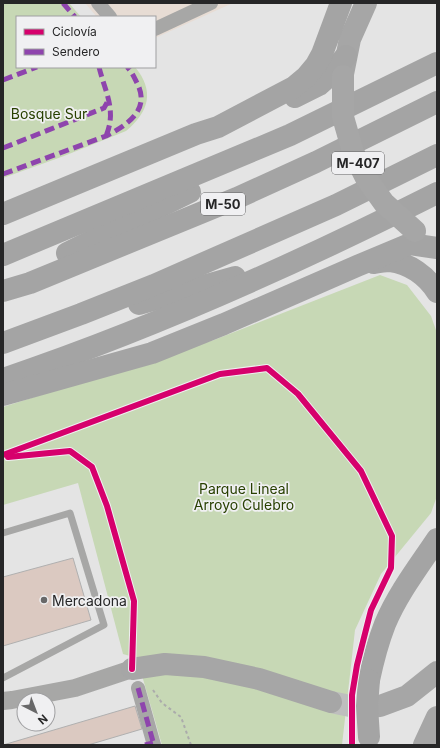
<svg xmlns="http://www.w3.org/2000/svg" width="440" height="748" font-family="Inter,sans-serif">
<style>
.industrial{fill:#e7dcd4}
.green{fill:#c7d8b5}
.building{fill:#dbc9c1;stroke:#b0b0b0}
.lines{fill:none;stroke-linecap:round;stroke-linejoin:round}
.trunk-tunnel{stroke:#bebebe;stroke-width:22;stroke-dasharray:22 11;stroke-linecap:butt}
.path{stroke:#ababab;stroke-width:2;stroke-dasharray:3 3;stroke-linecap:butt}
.service{stroke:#a7a7a6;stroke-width:7}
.minor{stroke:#a7a7a6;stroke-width:14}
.tertiary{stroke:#a7a7a6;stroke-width:18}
.trunk{stroke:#a6a6a6;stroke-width:22}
.motorway{stroke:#a4a4a4;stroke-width:22}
.trunk-bridge{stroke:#a6a6a6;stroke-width:22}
.motorway-bridge{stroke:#a4a4a4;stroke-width:22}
.quiet{stroke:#8e44ad;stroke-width:5;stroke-dasharray:10 5;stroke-linecap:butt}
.cycleway-casing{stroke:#f0f0f2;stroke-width:8}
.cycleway{stroke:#d6006c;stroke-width:6}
.poi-dot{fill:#686869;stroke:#f0f0f2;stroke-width:1.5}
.labels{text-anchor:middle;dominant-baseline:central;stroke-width:3.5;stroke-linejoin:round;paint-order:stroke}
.shield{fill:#f0f0f2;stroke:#636364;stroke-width:1}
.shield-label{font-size:13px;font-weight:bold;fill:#262627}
.park-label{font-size:14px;fill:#284001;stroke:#f0f0f2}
.poi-label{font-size:14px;fill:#262627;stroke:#f0f0f2;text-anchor:start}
</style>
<rect width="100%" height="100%" fill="#e4e4e4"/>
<path class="industrial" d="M85,3H233L155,38V17H97Z"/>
<g class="green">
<path d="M3,3H69L81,17H17V67H135C155,91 149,112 126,131L64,156L3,178Z"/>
<path d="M380,275L407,285L431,316L437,333V496L431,513L381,574L355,630L342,745H162L137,658L123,654L78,483L3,505V407L214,340Z"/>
</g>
<g class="building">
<path d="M73,558L91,620L3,646V577Z"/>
<path d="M135,706L142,729L88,745H3Z"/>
</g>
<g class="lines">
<path class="trunk-tunnel" d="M331,702L359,708L380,706"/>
<path class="path" d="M153,690L162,703L181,717L191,745"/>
<path class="service" d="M3,533L70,513L104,625L3,678"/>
<g class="minor">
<path d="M98,3L110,17"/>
<path d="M155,29L211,3"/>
<path d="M138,688L154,745"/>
</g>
<path class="tertiary" d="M3,701L12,700L75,688L132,669"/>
<g class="trunk">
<path d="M343,74L350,39L366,3"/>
<path d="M132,669L165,664L204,667L259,679L331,702"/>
<path d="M380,706L407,696L437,672"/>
<path d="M424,745L437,717"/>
</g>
<g class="motorway">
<path d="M295,97L319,85L328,77L346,56"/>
<path d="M3,214L196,134L218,127L294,87L306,77L316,65L322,54L341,3"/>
<path d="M67,253L190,192"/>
<path d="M3,255L290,135L437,63"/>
<path d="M374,263C379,262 385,261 390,261C409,263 427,276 437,292"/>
<path d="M3,291L30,283L237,198L316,162L437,102"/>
<path d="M139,304L235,277"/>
<path d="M3,343L81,314L154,285L336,205L437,155"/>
<path d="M3,379C152,329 296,264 437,193"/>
<path d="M3,395L152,353L224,324L357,266L410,244L437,248"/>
<path d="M369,680C373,661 378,642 385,624C398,593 419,566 437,539"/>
</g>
<path class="trunk-bridge" d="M343,76V117L353,152L366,178L384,203L415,231"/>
<path class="motorway-bridge" d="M369,737L367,706L369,680"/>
<g class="quiet">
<path d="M63,3L75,17"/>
<path d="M99,67C105,92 117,110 106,136"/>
<path d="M3,80L37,67"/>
<path d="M3,148L104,108L109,99"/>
<path d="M3,174L106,136C127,125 151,110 137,83C134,77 132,72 127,67"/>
<path d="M138,688L154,745"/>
<path d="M145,745L153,743"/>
</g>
<defs>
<g id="cycleway">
<path d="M3,455L220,374L267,368L298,394L361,471L392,536L391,568L371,610L357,665L352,695V745"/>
<path d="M8,457L70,451L92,467L107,506L134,601L132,669"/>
</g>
</defs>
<use href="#cycleway" class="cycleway-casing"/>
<use href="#cycleway" class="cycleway"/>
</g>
<circle class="poi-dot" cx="44" cy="600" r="4"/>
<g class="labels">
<g class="shield">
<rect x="332" y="152" width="52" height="22" rx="3"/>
<rect x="201" y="193" width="44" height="22" rx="3"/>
</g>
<g class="shield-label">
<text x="358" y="163">M-407</text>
<text x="223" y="204">M-50</text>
</g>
<g class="park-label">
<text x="49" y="113">Bosque Sur</text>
<text x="244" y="488">Parque Lineal<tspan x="244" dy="16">Arroyo Culebro</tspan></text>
</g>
<g class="poi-label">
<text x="52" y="600">Mercadona</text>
</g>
</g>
<rect width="440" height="748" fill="none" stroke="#262627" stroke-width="8"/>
<rect x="16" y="16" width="140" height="52" fill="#f0f0f2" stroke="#9f9fa1"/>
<rect x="24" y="29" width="20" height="6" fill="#d6006c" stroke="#9f9fa1"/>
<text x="52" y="36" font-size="12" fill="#262627">Ciclovía</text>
<rect x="24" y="49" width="20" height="6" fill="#8e44ad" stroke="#9f9fa1"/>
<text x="52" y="56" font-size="12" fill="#262627">Sendero</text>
<g transform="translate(36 712) rotate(138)"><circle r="19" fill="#f0f0f2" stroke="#9f9fa1"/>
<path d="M0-3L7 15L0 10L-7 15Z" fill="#686869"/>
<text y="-6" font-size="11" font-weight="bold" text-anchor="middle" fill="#262627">N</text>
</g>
</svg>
